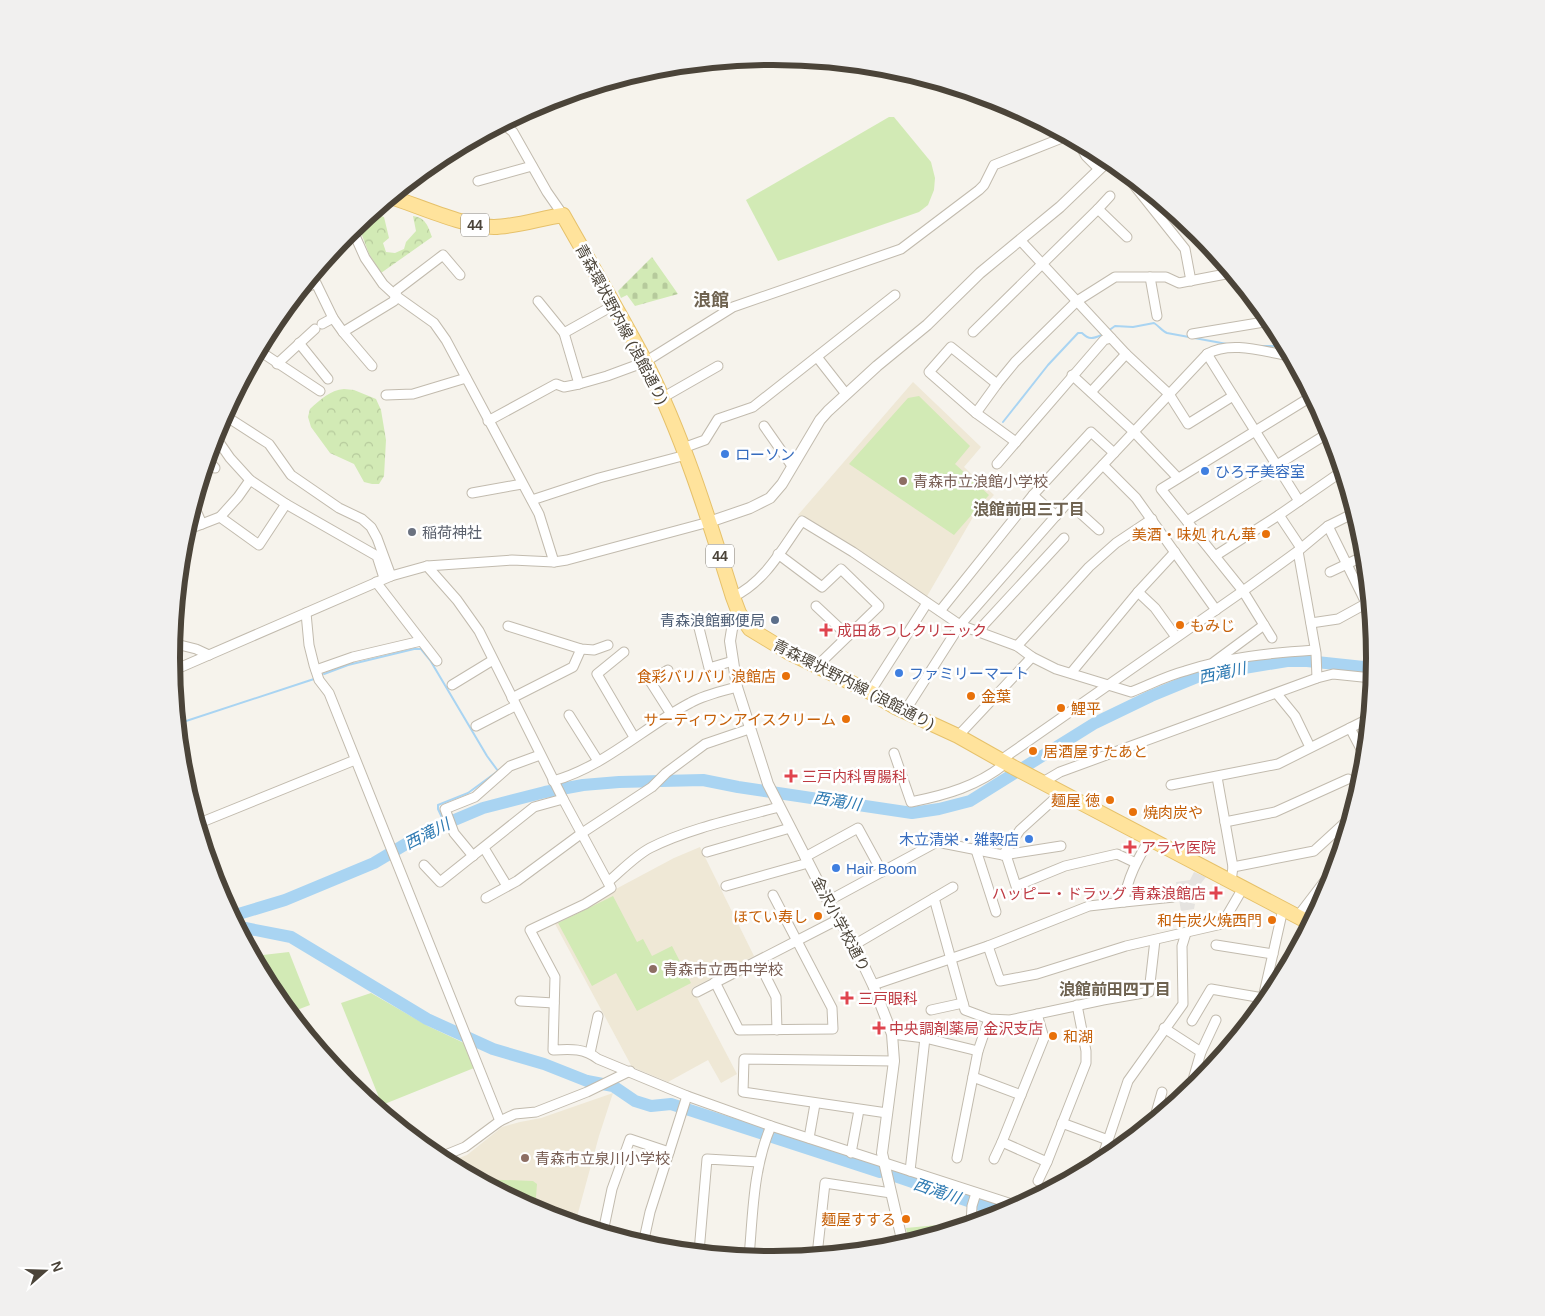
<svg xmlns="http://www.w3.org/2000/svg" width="1545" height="1316" font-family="Arial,'Noto Sans JP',sans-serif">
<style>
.education{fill:#efe8d6}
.forest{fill:url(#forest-crowns)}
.cemetery{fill:url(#cemetery-stones)}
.park{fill:#d2eab5}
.parking{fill:#e5e3e0}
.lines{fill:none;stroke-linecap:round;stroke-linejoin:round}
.stream{stroke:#a9d4f2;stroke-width:2}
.river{stroke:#a9d4f2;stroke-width:12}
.minor-casing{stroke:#c2bbae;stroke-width:11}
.tertiary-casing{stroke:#c2bbae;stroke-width:12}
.primary-casing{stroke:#e6c16a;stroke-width:16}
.minor{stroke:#fff;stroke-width:9}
.tertiary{stroke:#fff;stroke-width:10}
.primary{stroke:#ffe39c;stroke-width:14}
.shop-dot{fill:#3f7fe0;stroke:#fff;stroke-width:2}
.education-dot{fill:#8d6e63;stroke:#fff;stroke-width:2}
.worship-dot{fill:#6b7280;stroke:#fff;stroke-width:2}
.food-dot{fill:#e8710a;stroke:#fff;stroke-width:2}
.service-dot{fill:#5c6f8a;stroke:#fff;stroke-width:2}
.health-dot{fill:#e0444e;stroke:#fff;stroke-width:2}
.labels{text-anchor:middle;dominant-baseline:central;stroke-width:5;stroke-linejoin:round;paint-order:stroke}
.shield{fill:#fff;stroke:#817c74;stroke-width:1}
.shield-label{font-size:14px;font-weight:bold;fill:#4b4439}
.street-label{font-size:15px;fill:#4b4439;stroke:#fff}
.shop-label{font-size:15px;fill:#366cbe;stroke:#fff;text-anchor:start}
.education-label{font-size:15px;fill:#785e54;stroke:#fff;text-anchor:start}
.worship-label{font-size:15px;fill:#5b616d;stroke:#fff;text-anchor:start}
.food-label{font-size:15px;fill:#c56008;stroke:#fff;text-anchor:end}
.service-label{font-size:15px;fill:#4e5e75;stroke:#fff;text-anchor:end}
.health-label{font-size:15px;fill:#be3a42;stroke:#fff;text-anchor:start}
.neighbourhood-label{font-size:16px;font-weight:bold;fill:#6e6250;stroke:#fff}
.water-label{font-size:16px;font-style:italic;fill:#2e7ab2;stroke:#fff}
.quarter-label{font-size:18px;font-weight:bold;fill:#6e6250;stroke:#fff}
.rim{fill:none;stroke:#4b4439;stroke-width:6}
</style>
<defs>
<pattern id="forest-crowns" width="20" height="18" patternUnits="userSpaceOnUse" patternTransform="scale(1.25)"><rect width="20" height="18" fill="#d2eab5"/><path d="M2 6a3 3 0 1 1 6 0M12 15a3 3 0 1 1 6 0" fill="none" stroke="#b6ca9c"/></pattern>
<pattern id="cemetery-stones" width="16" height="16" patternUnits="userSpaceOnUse" patternTransform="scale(1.25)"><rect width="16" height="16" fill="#d2eab5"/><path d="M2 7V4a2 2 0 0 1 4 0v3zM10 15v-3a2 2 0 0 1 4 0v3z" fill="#b6ca9c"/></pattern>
</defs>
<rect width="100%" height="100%" fill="#f6f3ec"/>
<g class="education">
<path d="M913,382L981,447L964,467L994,495L973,517L926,598L798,515Z"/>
<path d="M700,847L754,956L692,988L737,1074L721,1083L708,1060L668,1082L632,1067L554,922L674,858Z"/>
<path d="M613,1093L599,1136L575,1224L542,1214L446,1163L467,1155L502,1127L520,1122L541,1118Z"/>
</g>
<g class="forest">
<path d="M381,216L384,217L389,238L383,243L386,252L395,253L404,249L406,242L416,231L413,216C426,218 428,226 432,237L381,273L369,254L360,230L374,222Z"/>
<path d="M344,389L354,390L376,399L381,410L386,440L384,476L379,484H372L364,482L354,464L330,453L311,427L308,417L310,409C320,400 330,390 344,389Z"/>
</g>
<path class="cemetery" d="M652,257L678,294L635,306L627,295L621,298L618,291Z"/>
<g class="park">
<path d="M889,117H894L931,162L935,178L934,190L928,205L919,212L778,261L746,200Z"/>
<path d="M919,396L970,446L955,464L989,495L954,535L849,464L908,398Z"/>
<path d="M613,896L637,942L643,939L652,956L672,946L691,983L637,1011L616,973L592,986L558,923Z"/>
<path d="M289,952L310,1005L289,1013L272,992L253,956Z"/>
<path d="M371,993L428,1026L464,1043L474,1068L382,1105L341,1003Z"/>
<path d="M476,1179L533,1181L537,1184L535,1210Z"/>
<path d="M948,1224V1231L909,1242L906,1228Z"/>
</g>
<path class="parking" d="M1194,872L1206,877L1198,887L1189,885L1186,902L1195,904L1194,909L1181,911L1176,882L1190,880Z"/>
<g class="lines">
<g class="stream">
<path d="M1108,331L1115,326L1133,327L1154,323C1159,326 1162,331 1167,333L1227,344"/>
<path d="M1259,346H1274L1286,348"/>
<path d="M1003,422L1048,365L1078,333H1082C1090,341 1094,338 1104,334"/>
<path d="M324,674L348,665L414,649H421L430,660L487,756L498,771L468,793L438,805V809L445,824"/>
<path d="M177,724L314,679"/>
</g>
<g class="river">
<path d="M232,916L285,900L374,863L426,832L483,808L545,792L583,785L619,782L703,780L738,787L912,813L939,809L970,801L1095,723L1151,696L1202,675L1287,661H1307L1373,668"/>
<path d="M245,928L291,937L427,1019L493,1049L544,1064L587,1081L613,1086L635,1101L651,1106L671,1104L880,1172"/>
<path d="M895,1176L980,1205L1008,1211"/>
</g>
<defs>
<g id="minor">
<path d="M502,123L513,132L547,192L563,215"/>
<path d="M1078,142L1086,156L1099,169"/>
<path d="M1109,160L1122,170L1185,249L1191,281"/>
<path d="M478,181L532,166"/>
<path d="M1098,209L1110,196"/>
<path d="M352,229L365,258L383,284L396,296L434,323L446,340L539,514L554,562"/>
<path d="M1020,240L1126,354L1169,394L1188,424L1233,396"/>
<path d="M1150,277L1157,316"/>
<path d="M293,298L303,289L316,283L333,318L343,332"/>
<path d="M538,301L564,333L579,384"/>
<path d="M322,324L333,318"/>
<path d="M973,332L1098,209L1127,237"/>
<path d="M564,333L614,305"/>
<path d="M1192,334L1270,321"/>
<path d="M299,343L328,379"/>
<path d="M258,350L320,391"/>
<path d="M1207,354L1299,501"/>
<path d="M817,357L846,394"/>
<path d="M277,364L315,329"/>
<path d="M372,366L343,332L394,301L397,290L443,255L460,275"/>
<path d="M1072,375L1133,431L1178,478"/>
<path d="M997,384L951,347L929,372L976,413L1016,442"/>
<path d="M1091,392L1126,354"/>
<path d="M386,395L413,394L466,378"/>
<path d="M662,398L718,366"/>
<path d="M976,413L997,384L1015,362L1077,301L1115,277H1166L1179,283L1231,273"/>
<path d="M224,415L269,444L291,475L339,508L362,519L371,527L377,538L391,576"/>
<path d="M488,421L556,384L564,387L579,384L607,376L645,362L733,307L901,249L979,190L984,185L994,165L1067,136"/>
<path d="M764,426L792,466"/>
<path d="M683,448L705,440L718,419L753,407L895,295"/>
<path d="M207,460L215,468"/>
<path d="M997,464L1104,340L1111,338"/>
<path d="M1103,465L1136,498L1216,610"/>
<path d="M250,480L286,504L377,556L384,578"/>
<path d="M472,493L522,484"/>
<path d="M1033,495L1056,516"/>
<path d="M532,500L599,478L686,455"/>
<path d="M1068,502L1099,530"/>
<path d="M193,504L202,524L220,517L238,497L250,480L230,458L214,435"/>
<path d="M1279,515L1301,548"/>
<path d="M220,517L259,545L286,504"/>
<path d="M1187,521L1330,432"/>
<path d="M1328,526L1370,611"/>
<path d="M186,530L202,524"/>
<path d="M1298,551L1316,653L1317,678"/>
<path d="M778,554L822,587L841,569L879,606L817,666"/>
<path d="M1215,556L1279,515L1341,472"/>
<path d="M427,566L457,600L479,631L563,799L611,888L585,904L530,930L555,977L553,1050C571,1049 584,1048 598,1059L687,1096L771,1126L1018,1206"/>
<path d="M1330,572L1364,556"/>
<path d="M376,582L437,661"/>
<path d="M1138,592L1155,608L1176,637"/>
<path d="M733,597C765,582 782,549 802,521L853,552L960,625L1017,646L1032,657L1056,669L1131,692C1149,685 1166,676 1185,671C1227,657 1271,653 1315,650"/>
<path d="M816,606L848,636"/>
<path d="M940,611L1033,495L1091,432L1114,453"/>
<path d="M306,613L309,645L314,665L319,680L329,693L335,708L500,1121"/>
<path d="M1311,623L1338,619L1369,602"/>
<path d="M508,626L581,649L594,650L608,645"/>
<path d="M699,628L709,668L733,661"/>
<path d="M978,631L1064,538"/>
<path d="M1272,638L1243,591L1161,489L1309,398"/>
<path d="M172,643L196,649L209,655"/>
<path d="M1017,646L1089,567L1116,543L1152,519"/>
<path d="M624,652L597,674L634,737"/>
<path d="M1214,662L1264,625"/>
<path d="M316,670L353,657L421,641"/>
<path d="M668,670L650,681L671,714"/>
<path d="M172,671L391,576L427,566L512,560L554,562L567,560L709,522"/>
<path d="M1071,673L1138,592L1175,552"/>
<path d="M452,685L493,660"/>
<path d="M870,692L927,603"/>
<path d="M1277,694L1295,716L1310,747"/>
<path d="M512,698L573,667L581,649"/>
<path d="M905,711L960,625L1068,502L1207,354C1231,340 1265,352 1290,356"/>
<path d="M569,715L598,761"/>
<path d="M476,726L515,706"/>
<path d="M1350,728L1361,749L1365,751"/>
<path d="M958,736L1032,657"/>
<path d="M894,753L911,802C946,795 978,786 1006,763"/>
<path d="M1001,760L1243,591L1298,551L1328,526L1354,513"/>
<path d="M1217,777L1233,867"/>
<path d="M553,781C604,767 644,727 690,703C704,695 722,691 737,687"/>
<path d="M1043,782L1060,772L1317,678L1333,674L1372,678"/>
<path d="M1171,785L1278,764L1368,719"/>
<path d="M1225,822L1275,812L1348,779"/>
<path d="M197,824L355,760"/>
<path d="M484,848L507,886"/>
<path d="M976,850L996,912"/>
<path d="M707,852L790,828"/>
<path d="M1003,855L1061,846"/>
<path d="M1006,855L1016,886L1065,866L1117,854L1136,863"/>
<path d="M473,856L454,833L445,809L475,797L510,766L540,755"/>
<path d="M805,857L858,828L882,872"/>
<path d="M424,865L440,882L534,807L563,799"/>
<path d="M1231,881L1233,867L1314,851L1350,818"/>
<path d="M608,882C621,871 635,856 650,848C687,829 738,818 779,807"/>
<path d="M726,886L808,863"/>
<path d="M486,898L517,881L582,833L652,787L666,773L705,744L749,729"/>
<path d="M934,898L965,1010L989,1019L1010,1020L1103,1000L1149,992L1155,940"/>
<path d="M828,901L937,842L1003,855L1020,830L1062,792"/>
<path d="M1124,902L1174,897"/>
<path d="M1298,916L1324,882L1332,878"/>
<path d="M854,945L953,887"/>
<path d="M1216,945L1273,954"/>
<path d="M988,946L1000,981L1037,974L1126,946L1222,924L1243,888"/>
<path d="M758,961L776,997L777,1030"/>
<path d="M715,982L739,1030L833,1029L832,1008L773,895"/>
<path d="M873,985L988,946L1089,906L1124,902C1127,878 1138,859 1150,838"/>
<path d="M697,992L839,919"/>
<path d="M520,1001L554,1003"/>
<path d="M931,1010L963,1003"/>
<path d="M1037,1014L1044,1038L1002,1142L1047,1162L1086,1063V1051L1077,1005"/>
<path d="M1192,1021L1211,989L1263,998L1283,909"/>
<path d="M1164,1028L1201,1052L1190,1090"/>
<path d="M892,1034L925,1038L978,1051"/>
<path d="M1201,1052L1216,1020"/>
<path d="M590,1053L598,1016"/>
<path d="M973,1077L1021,1095"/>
<path d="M887,1113L743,1092L744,1059L894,1061"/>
<path d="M1154,1120L1162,1092"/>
<path d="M1062,1123L1108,1140"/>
<path d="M809,1138L815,1104"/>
<path d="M851,1153L859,1110"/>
<path d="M438,1158L465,1147L500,1121L515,1114L536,1112L587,1092L630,1071"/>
<path d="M957,1158L978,1051L989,1019"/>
<path d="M994,1159L1002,1142"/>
<path d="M1101,1161L1128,1081L1183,1004L1182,946L1186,933"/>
<path d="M910,1171L925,1038"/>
<path d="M1038,1181L1047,1162"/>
<path d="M971,1224L972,1206L976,1193"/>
<path d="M603,1232L612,1189L630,1139L669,1152"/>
<path d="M643,1244L650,1212L687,1096"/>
<path d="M699,1252L707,1159L759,1162"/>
<path d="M817,1255L825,1183L891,1193"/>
<path d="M749,1257C753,1213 753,1168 771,1126"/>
</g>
<g id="tertiary">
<path d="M709,522L750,508L770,498L782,484L820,420L828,411L877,366L927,325L980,273L1060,207L1109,160"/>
<path d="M739,613L732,629L730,641L737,687L768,784L828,901L854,945L873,985L892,1034L894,1061L882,1153L903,1244"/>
</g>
<path id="primary" d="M391,197C419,206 465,227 494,227C514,227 542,218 563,215C590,263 619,312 645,361C683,436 708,517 733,597L739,613L750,629L788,652L870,692L895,707L958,736L1013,767L1310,923"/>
</defs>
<use href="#minor" class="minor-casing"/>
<use href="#tertiary" class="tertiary-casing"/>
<use href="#primary" class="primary-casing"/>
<use href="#minor" class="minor"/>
<use href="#tertiary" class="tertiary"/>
<use href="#primary" class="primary"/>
</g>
<g class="shop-dot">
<circle cx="725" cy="454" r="5"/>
<circle cx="1205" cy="471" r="5"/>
<circle cx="899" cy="673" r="5"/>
<circle cx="1029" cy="839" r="5"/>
<circle cx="836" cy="868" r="5"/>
</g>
<g class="education-dot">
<circle cx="903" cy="481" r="5"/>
<circle cx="653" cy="969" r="5"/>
<circle cx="525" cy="1158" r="5"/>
</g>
<circle class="worship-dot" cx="412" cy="532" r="5"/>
<g class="food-dot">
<circle cx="1266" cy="534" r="5"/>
<circle cx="1180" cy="625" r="5"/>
<circle cx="786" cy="676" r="5"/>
<circle cx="971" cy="696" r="5"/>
<circle cx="1061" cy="708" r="5"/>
<circle cx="846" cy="719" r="5"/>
<circle cx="1033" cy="751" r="5"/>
<circle cx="1110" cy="800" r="5"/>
<circle cx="1133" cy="812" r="5"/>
<circle cx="818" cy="916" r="5"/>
<circle cx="1272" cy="920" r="5"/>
<circle cx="1053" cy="1036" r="5"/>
<circle cx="906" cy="1219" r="5"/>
</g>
<circle class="service-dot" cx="775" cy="620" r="5"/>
<g class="health-dot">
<path d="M823.5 622.5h5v5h5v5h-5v5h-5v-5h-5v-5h5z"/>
<path d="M788.5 768.5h5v5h5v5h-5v5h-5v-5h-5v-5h5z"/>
<path d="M1127.5 839.5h5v5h5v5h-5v5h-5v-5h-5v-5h5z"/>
<path d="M1213.5 885.5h5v5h5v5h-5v5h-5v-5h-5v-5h5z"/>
<path d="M844.5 990.5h5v5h5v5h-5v5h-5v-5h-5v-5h5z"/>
<path d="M876.5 1020.5h5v5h5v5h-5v5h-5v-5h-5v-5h5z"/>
</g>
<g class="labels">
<g class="shield">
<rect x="461" y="213.5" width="28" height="23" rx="4"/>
<rect x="706" y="544.5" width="28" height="23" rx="4"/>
</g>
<g class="shield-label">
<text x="475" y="225">44</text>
<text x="720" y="556">44</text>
</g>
<g class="street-label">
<text transform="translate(622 324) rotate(62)">青森環状野内線 (浪館通り)</text>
<text transform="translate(854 684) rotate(27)">青森環状野内線 (浪館通り)</text>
<text transform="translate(841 924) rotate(62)">金沢小学校通り</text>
</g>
<g class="shop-label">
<text x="735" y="454">ローソン</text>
<text x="1215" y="471">ひろ子美容室</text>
<text x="909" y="673">ファミリーマート</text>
<text x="1019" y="839" text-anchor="end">木立清栄・雑穀店</text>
<text x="846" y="868">Hair Boom</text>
</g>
<g class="education-label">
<text x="913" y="481">青森市立浪館小学校</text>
<text x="663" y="969">青森市立西中学校</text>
<text x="535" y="1158">青森市立泉川小学校</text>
</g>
<g class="worship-label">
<text x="422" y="532">稲荷神社</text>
</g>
<g class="food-label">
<text x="1256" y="534">美酒・味処 れん華</text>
<text x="1190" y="625" text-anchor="start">もみじ</text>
<text x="776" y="676">食彩バリバリ 浪館店</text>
<text x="981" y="696" text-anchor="start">金葉</text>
<text x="1071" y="708" text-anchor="start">鯉平</text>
<text x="836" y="719">サーティワンアイスクリーム</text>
<text x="1043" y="751" text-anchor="start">居酒屋すたあと</text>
<text x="1100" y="800">麺屋 徳</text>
<text x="1143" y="812" text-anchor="start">焼肉炭や</text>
<text x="808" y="916">ほてい寿し</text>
<text x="1262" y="920">和牛炭火焼西門</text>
<text x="1063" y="1036" text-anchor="start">和湖</text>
<text x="896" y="1219">麺屋すする</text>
</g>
<g class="service-label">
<text x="765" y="620">青森浪館郵便局</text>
</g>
<g class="health-label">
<text x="837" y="630">成田あつしクリニック</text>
<text x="802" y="776">三戸内科胃腸科</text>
<text x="1141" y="847">アラヤ医院</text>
<text x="1206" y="893" text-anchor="end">ハッピー・ドラッグ 青森浪館店</text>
<text x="858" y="998">三戸眼科</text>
<text x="889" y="1028">中央調剤薬局 金沢支店</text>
</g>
<g class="neighbourhood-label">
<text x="1029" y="509">浪館前田三丁目</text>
<text x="1115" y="989">浪館前田四丁目</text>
</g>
<g class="water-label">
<text transform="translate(1222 673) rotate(-12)">西滝川</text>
<text transform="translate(837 801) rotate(9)">西滝川</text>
<text transform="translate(427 834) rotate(-27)">西滝川</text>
<text transform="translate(937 1191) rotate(19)">西滝川</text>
</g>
<g class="quarter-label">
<text x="711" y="300">浪館</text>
</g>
</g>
<path d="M0 0H1545V1316H0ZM180 658a593 593 0 1 1 1186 0a593 593 0 1 1-1186 0Z" fill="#f1f0ef" fill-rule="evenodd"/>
<path class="rim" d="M180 658a593 593 0 1 1 1186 0a593 593 0 1 1-1186 0Z"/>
<g transform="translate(45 1271) rotate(70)" stroke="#ffffff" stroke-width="4" paint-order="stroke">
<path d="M0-4L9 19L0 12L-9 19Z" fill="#4b4439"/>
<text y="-8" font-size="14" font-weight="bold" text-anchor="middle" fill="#4b4439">N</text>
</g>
</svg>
